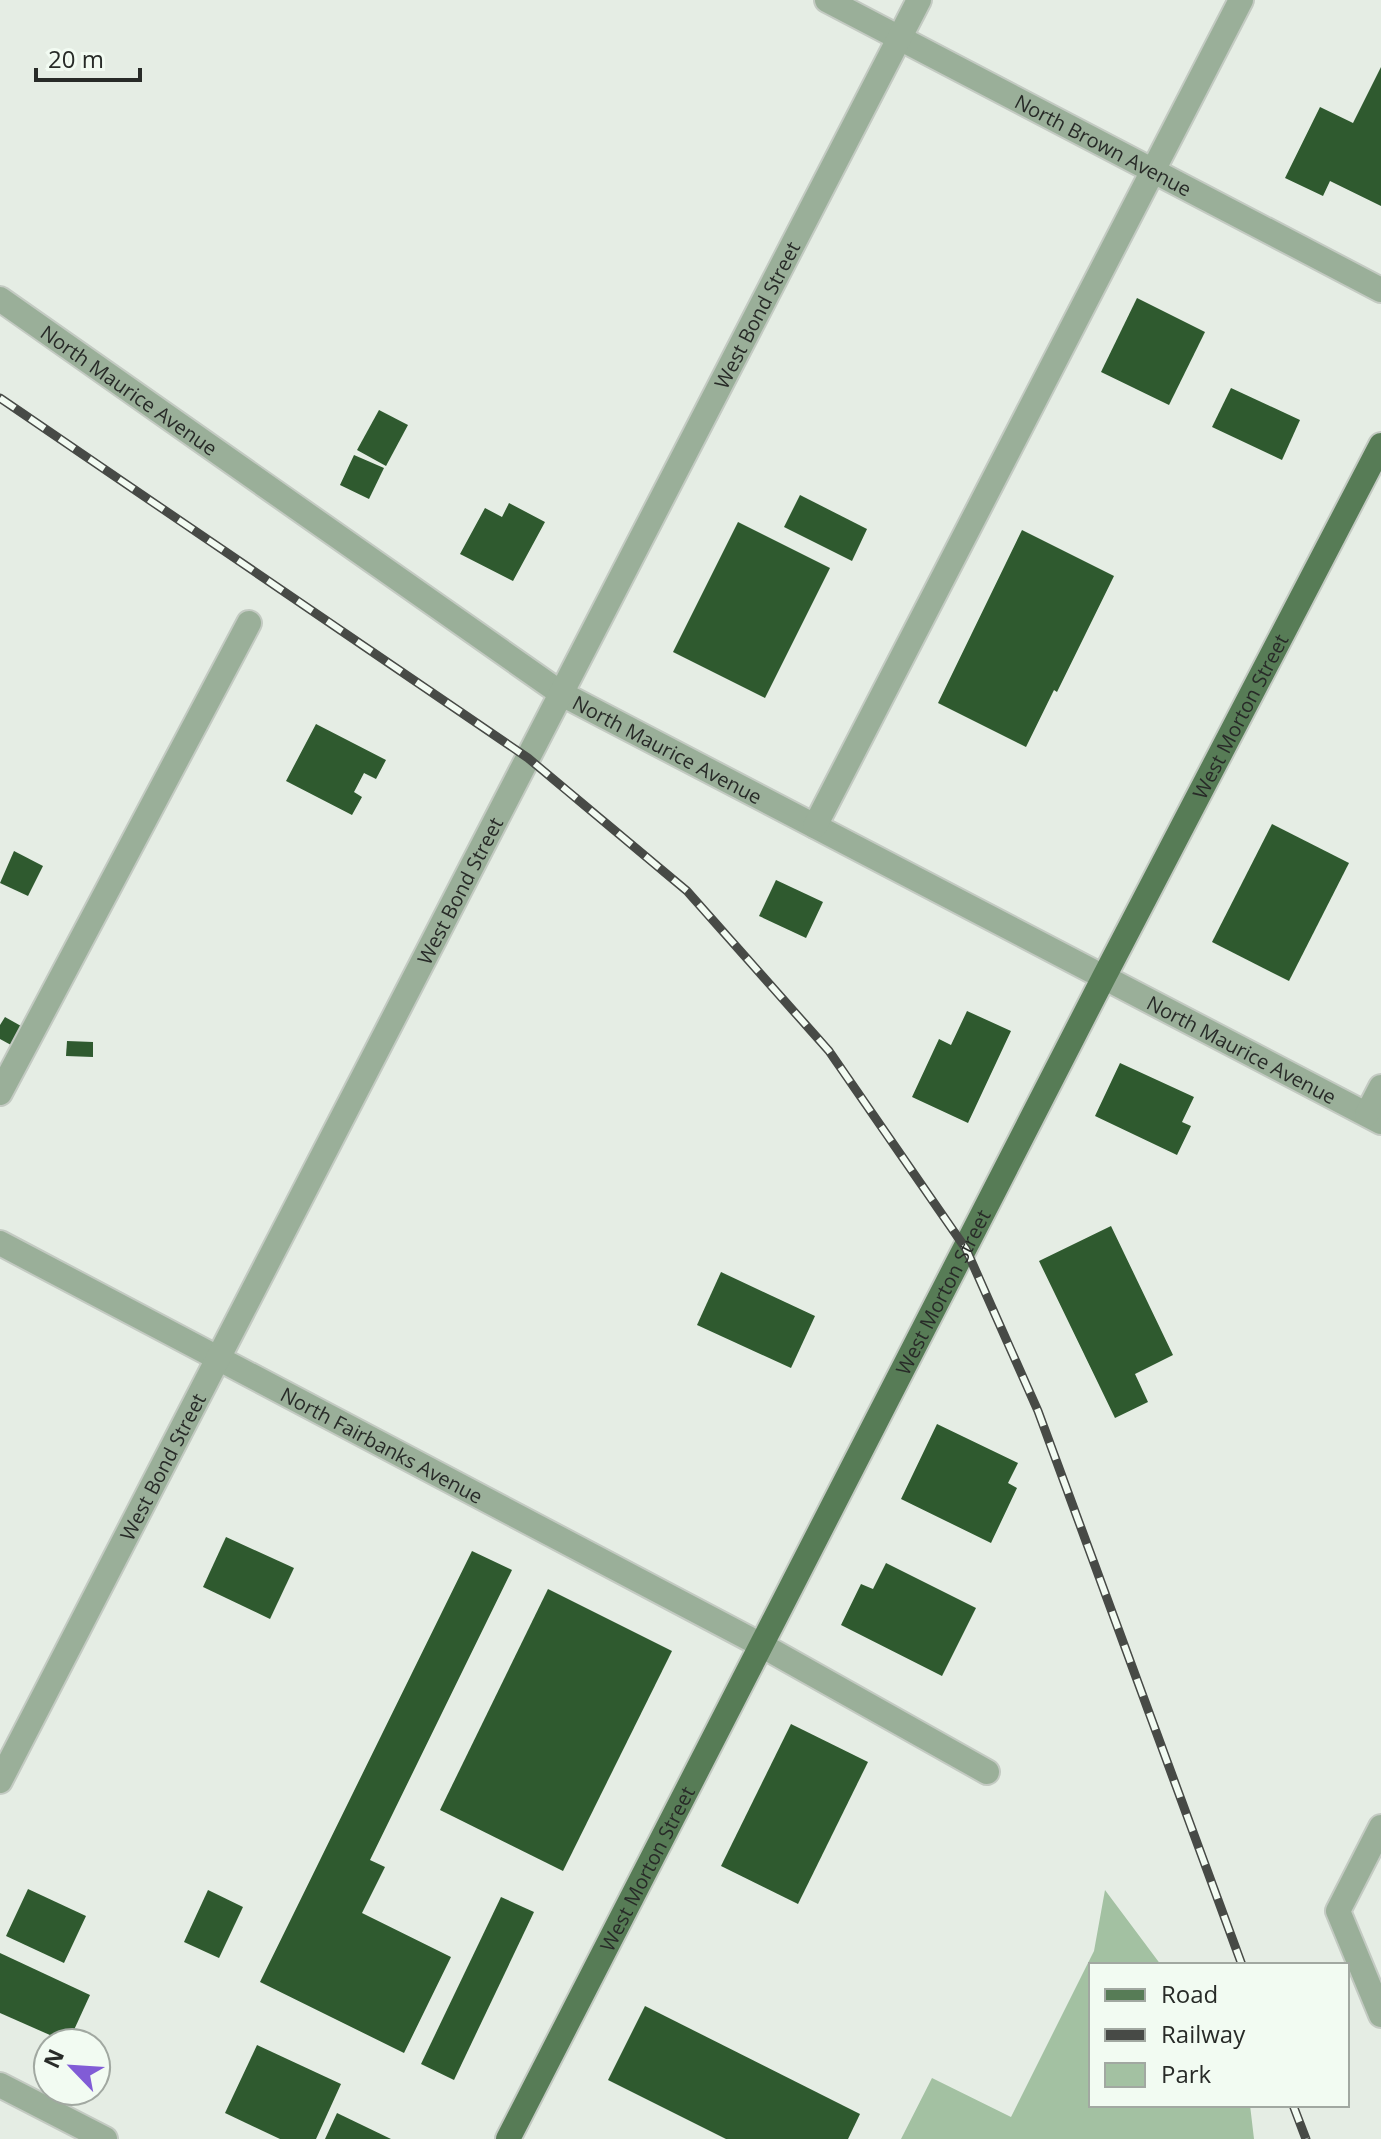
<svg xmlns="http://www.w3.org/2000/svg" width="1381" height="2139" font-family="'Open Sans',sans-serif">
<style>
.green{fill:#a3c1a2}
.building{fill:#2f5a2f}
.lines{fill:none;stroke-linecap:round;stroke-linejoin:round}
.minor-casing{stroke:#c3cac2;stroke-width:28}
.major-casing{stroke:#c3cac2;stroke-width:28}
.minor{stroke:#9aaf99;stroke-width:24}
.major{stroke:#577c56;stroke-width:24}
.rail-casing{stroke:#474a46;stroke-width:9}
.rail{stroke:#f2fbf2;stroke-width:6;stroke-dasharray:18;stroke-linecap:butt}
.labels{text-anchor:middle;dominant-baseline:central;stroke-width:8;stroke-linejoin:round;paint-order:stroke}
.street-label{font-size:20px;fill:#282b28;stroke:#f2fbf2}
</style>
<rect width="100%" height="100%" fill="#e5ede4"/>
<path class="green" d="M1105,1890L1161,1965H1091V2105H1250L1254,2139H901L932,2078L1011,2117L1094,1951Z"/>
<g class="building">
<path d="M1381,67V206L1330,181L1323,196L1285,178L1320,107L1353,123Z"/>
<path d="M1137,298L1205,332L1169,405L1101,372Z"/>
<path d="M1231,388L1300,420L1282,460L1212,427Z"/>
<path d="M379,410L408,425L386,466L357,450Z"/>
<path d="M354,455L384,468L369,499L340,485Z"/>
<path d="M800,495L867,529L852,561L784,527Z"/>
<path d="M509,503L545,522L513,581L460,554L485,508L502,517Z"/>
<path d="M738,522L830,568L765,698L673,652Z"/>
<path d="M1022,530L1114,576L1057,692L1054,690L1026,747L938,703Z"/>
<path d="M316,724L386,760L376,779L364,773L354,792L362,797L352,815L286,781Z"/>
<path d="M1272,824L1349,863L1289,981L1212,942Z"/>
<path d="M14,851L43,866L28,896L0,883Z"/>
<path d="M776,880L823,902L806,938L759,916Z"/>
<path d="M967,1011L1011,1031L968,1123L912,1097L939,1039L951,1045Z"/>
<path d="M5,1017L21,1026L11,1045L0,1039V1025Z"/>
<path d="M67,1041L93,1042V1057L66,1056Z"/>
<path d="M1120,1063L1194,1097L1182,1122L1191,1126L1177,1155L1095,1116Z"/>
<path d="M1111,1226L1173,1355L1135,1374L1148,1402L1115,1418L1039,1261Z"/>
<path d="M721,1272L815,1316L791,1368L697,1325Z"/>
<path d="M937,1424L1018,1463L1008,1483L1017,1488L991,1543L901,1499Z"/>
<path d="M226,1537L294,1568L270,1619L203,1587Z"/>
<path d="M472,1551L512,1570L370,1860L385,1867L362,1913L451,1957L404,2053L260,1982Z"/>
<path d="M886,1563L976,1608L942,1676L841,1625L861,1584L873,1589Z"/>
<path d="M548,1589L672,1651L563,1871L440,1810Z"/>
<path d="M791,1724L868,1762L798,1904L721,1866Z"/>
<path d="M28,1889L86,1916L64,1963L6,1936Z"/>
<path d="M208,1890L243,1907L219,1958L184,1942Z"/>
<path d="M501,1897L534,1912L454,2080L421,2064Z"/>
<path d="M0,1953L90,1995L68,2043L0,2013Z"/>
<path d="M645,2006L860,2114L848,2139H726L608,2080Z"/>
<path d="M257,2045L341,2084L316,2139H280L225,2113Z"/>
<path d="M337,2113L391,2139H325Z"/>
</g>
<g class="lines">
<defs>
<g id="minor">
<path id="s1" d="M827,0L1381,290"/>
<path id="s2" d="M0,299L562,694L1381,1122"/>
<path d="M815,826L1241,0"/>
<path d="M0,1093L249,623"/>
<path d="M1367,1114L1381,1087"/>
<path id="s3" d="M0,1243L763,1646L987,1772"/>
<path id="s4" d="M0,1781L919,0"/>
<path d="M1381,1827L1338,1911L1381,2015"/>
<path d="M0,2085L105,2139"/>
</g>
<g id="major">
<path id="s5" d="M508,2139L1104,977L1381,445"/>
</g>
</defs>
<use href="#minor" class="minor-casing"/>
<use href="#major" class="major-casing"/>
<use href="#minor" class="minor"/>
<use href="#major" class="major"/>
<defs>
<g id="rail">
<path d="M0,398L528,758L687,891L829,1051L966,1249L1038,1411L1242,1965"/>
<path d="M1293,2105L1306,2139"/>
</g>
</defs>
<use href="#rail" class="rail-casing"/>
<use href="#rail" class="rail"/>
</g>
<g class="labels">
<g class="street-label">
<text stroke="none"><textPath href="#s1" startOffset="312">North Brown Avenue</textPath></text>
<text stroke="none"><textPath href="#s4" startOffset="1650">West Bond Street</textPath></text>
<text stroke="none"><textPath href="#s2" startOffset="158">North Maurice Avenue</textPath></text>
<text stroke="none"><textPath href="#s5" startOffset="1600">West Morton Street</textPath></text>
<text stroke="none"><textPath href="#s2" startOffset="806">North Maurice Avenue</textPath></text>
<text stroke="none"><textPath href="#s4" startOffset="1002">West Bond Street</textPath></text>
<text stroke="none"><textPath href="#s2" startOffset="1454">North Maurice Avenue</textPath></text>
<text stroke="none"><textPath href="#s5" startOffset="952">West Morton Street</textPath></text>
<text stroke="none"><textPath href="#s3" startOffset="432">North Fairbanks Avenue</textPath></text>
<text stroke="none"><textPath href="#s4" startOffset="354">West Bond Street</textPath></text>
<text stroke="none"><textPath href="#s5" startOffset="304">West Morton Street</textPath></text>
</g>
</g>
<rect x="1089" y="1963" width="260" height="144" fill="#f2fbf2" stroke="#a1a8a1" stroke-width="2"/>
<rect x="1105" y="1989" width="40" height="12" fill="#577c56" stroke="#a1a8a1" stroke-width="2"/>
<text x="1161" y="2003" font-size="24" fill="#282b28">Road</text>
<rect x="1105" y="2029" width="40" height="12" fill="#474a46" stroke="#a1a8a1" stroke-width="2"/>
<text x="1161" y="2043" font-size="24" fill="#282b28">Railway</text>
<rect x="1105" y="2063" width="40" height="24" fill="#a3c1a2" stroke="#a1a8a1" stroke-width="2"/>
<text x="1161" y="2083" font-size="24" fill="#282b28">Park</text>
<g transform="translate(72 2067) rotate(295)"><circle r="38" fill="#f2fbf2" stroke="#a1a8a1" stroke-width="2"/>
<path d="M0-6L14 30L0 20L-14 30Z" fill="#815cd6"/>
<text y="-12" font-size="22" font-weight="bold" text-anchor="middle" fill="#282b28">N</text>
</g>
<path d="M36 68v12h104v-12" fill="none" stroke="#282b28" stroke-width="4"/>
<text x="48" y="68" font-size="24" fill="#282b28" stroke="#f2fbf2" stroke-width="6" paint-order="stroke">20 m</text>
</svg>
